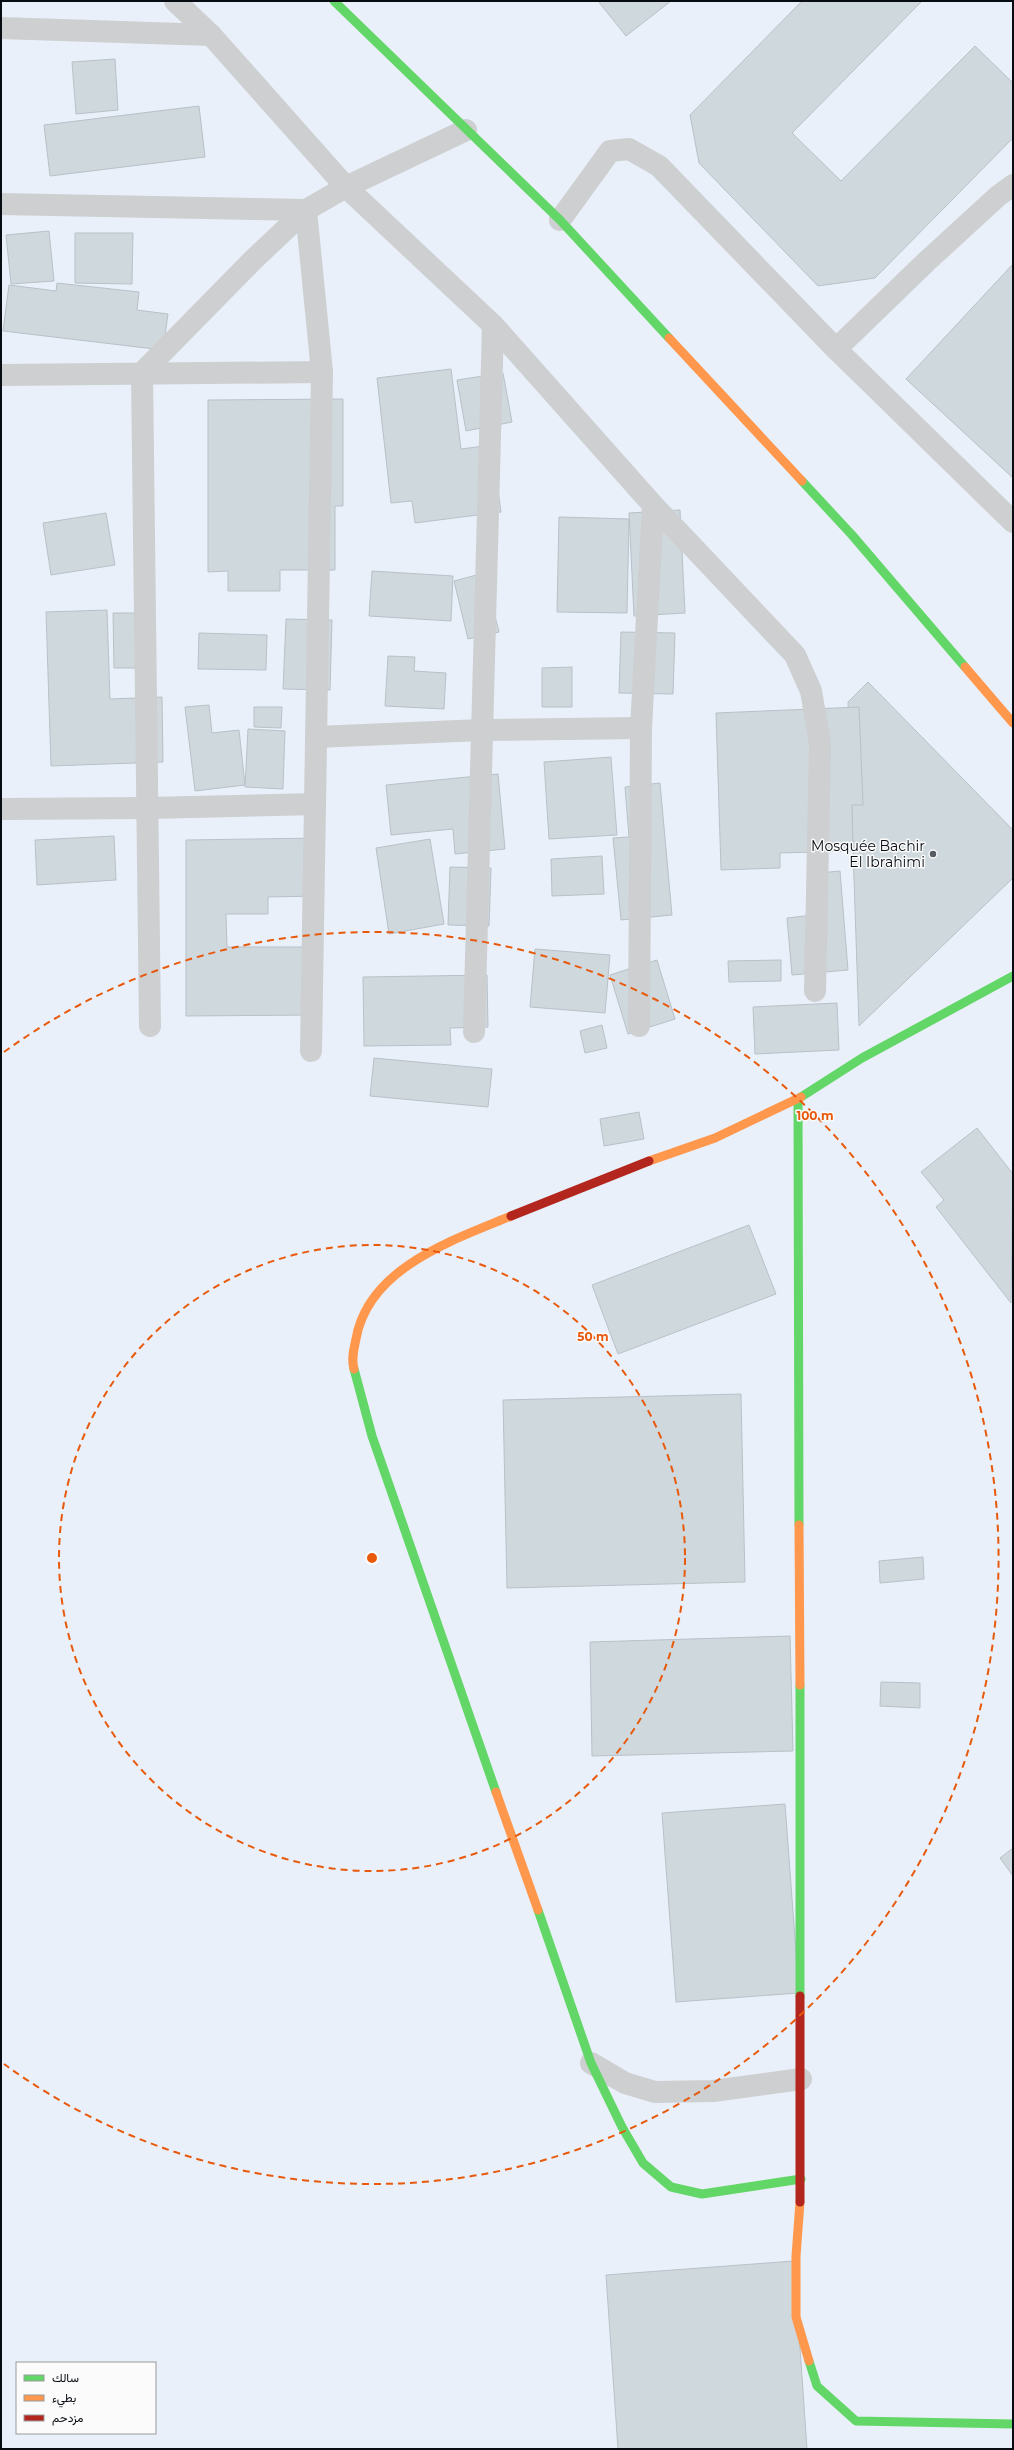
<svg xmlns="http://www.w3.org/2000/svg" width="1014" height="2450" font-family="Montserrat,Vazirmatn,sans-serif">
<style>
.building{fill:#cfd8dd;stroke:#b9c1c8}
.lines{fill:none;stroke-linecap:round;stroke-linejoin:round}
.lane{stroke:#cdcfd1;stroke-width:22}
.street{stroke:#cdcfd1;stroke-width:22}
.fast{stroke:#63d668;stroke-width:9}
.slow{stroke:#ff974d;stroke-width:9}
.jam{stroke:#b3261e;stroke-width:9}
.ring{fill:none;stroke:#e8590c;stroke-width:2;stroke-dasharray:7 5}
.poi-dot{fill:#565c63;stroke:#fbfbfb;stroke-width:1.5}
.labels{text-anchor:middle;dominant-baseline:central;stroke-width:3;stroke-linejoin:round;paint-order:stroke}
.poi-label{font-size:14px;fill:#070c12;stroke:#fbfbfb;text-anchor:end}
.centre{fill:#e8590c;stroke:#fbfbfb;stroke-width:2}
.ring-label{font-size:12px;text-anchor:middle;font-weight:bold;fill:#e8590c;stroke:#fbfbfb;stroke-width:3;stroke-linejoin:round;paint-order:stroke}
</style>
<rect width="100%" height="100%" fill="#e9f0f9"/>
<g class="building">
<path d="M598,1H671L626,36Z"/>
<path d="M802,1H922L792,133L841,181L975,46L1013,83V138L875,278L818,286L699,163L690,115Z"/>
<path d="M115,59L118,110L76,114L72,62Z"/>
<path d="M199,106L205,157L50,176L44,125Z"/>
<path d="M49,231L54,281L11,284L6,235Z"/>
<path d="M75,233H133L132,284L75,283Z"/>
<path d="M1013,264V478L906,379Z"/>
<path d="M57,283L139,292L137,310L168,314L163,350L3,331L9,285L56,291Z"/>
<path d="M451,369L461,449L492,445L501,512L415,523L412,501L391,503L377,378Z"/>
<path d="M503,373L512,422L466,431L457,380Z"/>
<path d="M343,399V506H335V570H280V591H228V571L208,572V400Z"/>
<path d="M680,510L685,613L634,616L629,513Z"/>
<path d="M106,513L115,565L51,575L43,523Z"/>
<path d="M559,517L629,519L627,613L557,612Z"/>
<path d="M372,571L453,576L451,621L369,616Z"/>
<path d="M484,573L499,632L468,639L454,581Z"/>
<path d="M107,610L110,699L162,697L163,762L51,766L46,612Z"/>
<path d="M113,613H153L154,668H114Z"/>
<path d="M286,619L332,620L330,690L283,689Z"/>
<path d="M621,632L675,633L673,694L619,693Z"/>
<path d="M199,633L267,635L266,670L198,669Z"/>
<path d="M388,656L415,657L414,671L446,673L444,709L385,706Z"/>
<path d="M572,667V707H542V668Z"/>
<path d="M868,682L1013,830V878L859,1026L848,702Z"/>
<path d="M209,705L212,733L239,730L245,785L195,791L185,707Z"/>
<path d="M254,707H282L281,728L254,727Z"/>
<path d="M859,707L863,805H852L853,851L780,853V868L721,870L716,713Z"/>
<path d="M248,729L285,731L283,789L245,787Z"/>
<path d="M611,757L617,835L549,839L544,762Z"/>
<path d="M498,774L505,849L455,854L453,829L391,835L386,785Z"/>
<path d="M660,783L672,915L621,920L613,838L629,837L625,787Z"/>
<path d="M114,836L116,880L37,885L35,840Z"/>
<path d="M319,838V896L268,897V914H226L227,947H314V1015L186,1016V840Z"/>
<path d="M430,839L444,924L389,934L376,848Z"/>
<path d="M602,856L604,894L552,896L551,859Z"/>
<path d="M450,867L491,868L489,926L448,925Z"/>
<path d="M840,871L848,970L792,975L787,918L822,914L819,873Z"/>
<path d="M535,949L610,955L605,1013L530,1007Z"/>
<path d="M657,960L675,1019L628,1034L610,975Z"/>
<path d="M781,960V981L729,982L728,961Z"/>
<path d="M487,975L488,1027L450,1028L451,1045L364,1046L363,977Z"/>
<path d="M837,1003L839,1050L755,1054L753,1007Z"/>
<path d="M602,1025L607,1048L585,1053L580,1031Z"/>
<path d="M374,1058L492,1069L488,1107L370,1096Z"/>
<path d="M639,1112L644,1139L604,1146L600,1119Z"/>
<path d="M977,1128L1013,1174L1011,1303L936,1207L944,1200L921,1172Z"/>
<path d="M749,1225L776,1294L618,1354L592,1285Z"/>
<path d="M741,1394L745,1582L507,1588L503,1400Z"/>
<path d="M923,1557L924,1579L880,1583L879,1561Z"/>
<path d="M790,1636L793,1751L592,1756L590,1642Z"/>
<path d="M881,1682L920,1683V1708L880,1706Z"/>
<path d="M785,1804L799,1993L676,2002L662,1813Z"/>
<path d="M1013,1848V1876L1000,1858Z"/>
<path d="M794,2261L807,2449H618L606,2275Z"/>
</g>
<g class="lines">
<g class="lane">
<path d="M560,220L610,151L629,149L659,166L836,349L1013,522"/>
<path d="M836,349L927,261L998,196L1013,185"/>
</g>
<g class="street">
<path d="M175,1L211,35L346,187L493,325L653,505L795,655L811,691L820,744L815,991"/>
<path d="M1,28L211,35"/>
<path d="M1,204L306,210L322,372L311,1051"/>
<path d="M1,375L322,372"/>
<path d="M316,737L482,730L641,728"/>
<path d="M1,809L148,808L315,804"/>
<path d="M150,1026L142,373L253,260L306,210L346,187L466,130"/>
<path d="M639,1026L641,728L653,505"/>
<path d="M474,1032L493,325"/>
<path d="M591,2063L625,2083L655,2092L713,2091L801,2079"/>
</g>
<g class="fast">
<path d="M334,1L560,220L669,338"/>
<path d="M802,481L852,535L965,667"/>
<path d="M801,1097L862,1058L1013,976"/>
<path d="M798,1099L799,1525"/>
<path d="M354,1369L372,1436L496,1792"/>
<path d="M800,1685V1996"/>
<path d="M538,1910L591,2063L622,2127L643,2163L671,2187L702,2194L801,2179"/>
<path d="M809,2361L817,2386L856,2421L1013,2424"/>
</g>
<g class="slow">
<path d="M669,338L802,481"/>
<path d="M965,667L1013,723"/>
<path d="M649,1161L715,1138L801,1097"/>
<path d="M354,1369C351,1359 354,1349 356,1339C368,1268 453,1240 511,1216"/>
<path d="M799,1525L800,1685"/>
<path d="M496,1792L538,1910"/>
<path d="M800,2202L796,2256V2317L809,2361"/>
</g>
<g class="jam">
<path d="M511,1216L649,1161"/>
<path d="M800,2202V1996"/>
</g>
</g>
<g class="ring">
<circle cx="372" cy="1558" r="313"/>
<path d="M4 1052A626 626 0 1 1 4 2064"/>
</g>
<circle class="poi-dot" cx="933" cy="854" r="4"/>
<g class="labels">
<g class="poi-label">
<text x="925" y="846">Mosquée Bachir<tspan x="925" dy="16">El Ibrahimi</tspan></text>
</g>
</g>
<circle cx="372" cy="1558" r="6" class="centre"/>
<g class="ring-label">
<text x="815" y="1120">100 m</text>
<text x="593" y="1341">50 m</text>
</g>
<rect width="1014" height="2450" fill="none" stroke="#070c12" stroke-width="4"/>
<rect x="16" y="2362" width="140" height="72" fill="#fbfbfb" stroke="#999b9e"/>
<rect x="24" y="2375" width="20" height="6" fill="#63d668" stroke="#999b9e"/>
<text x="52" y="2382" font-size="12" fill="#070c12">سالك</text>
<rect x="24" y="2395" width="20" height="6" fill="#ff974d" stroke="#999b9e"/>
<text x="52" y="2402" font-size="12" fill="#070c12">بطيء</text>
<rect x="24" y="2415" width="20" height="6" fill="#b3261e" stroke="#999b9e"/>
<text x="52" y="2422" font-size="12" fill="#070c12">مزدحم</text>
</svg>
